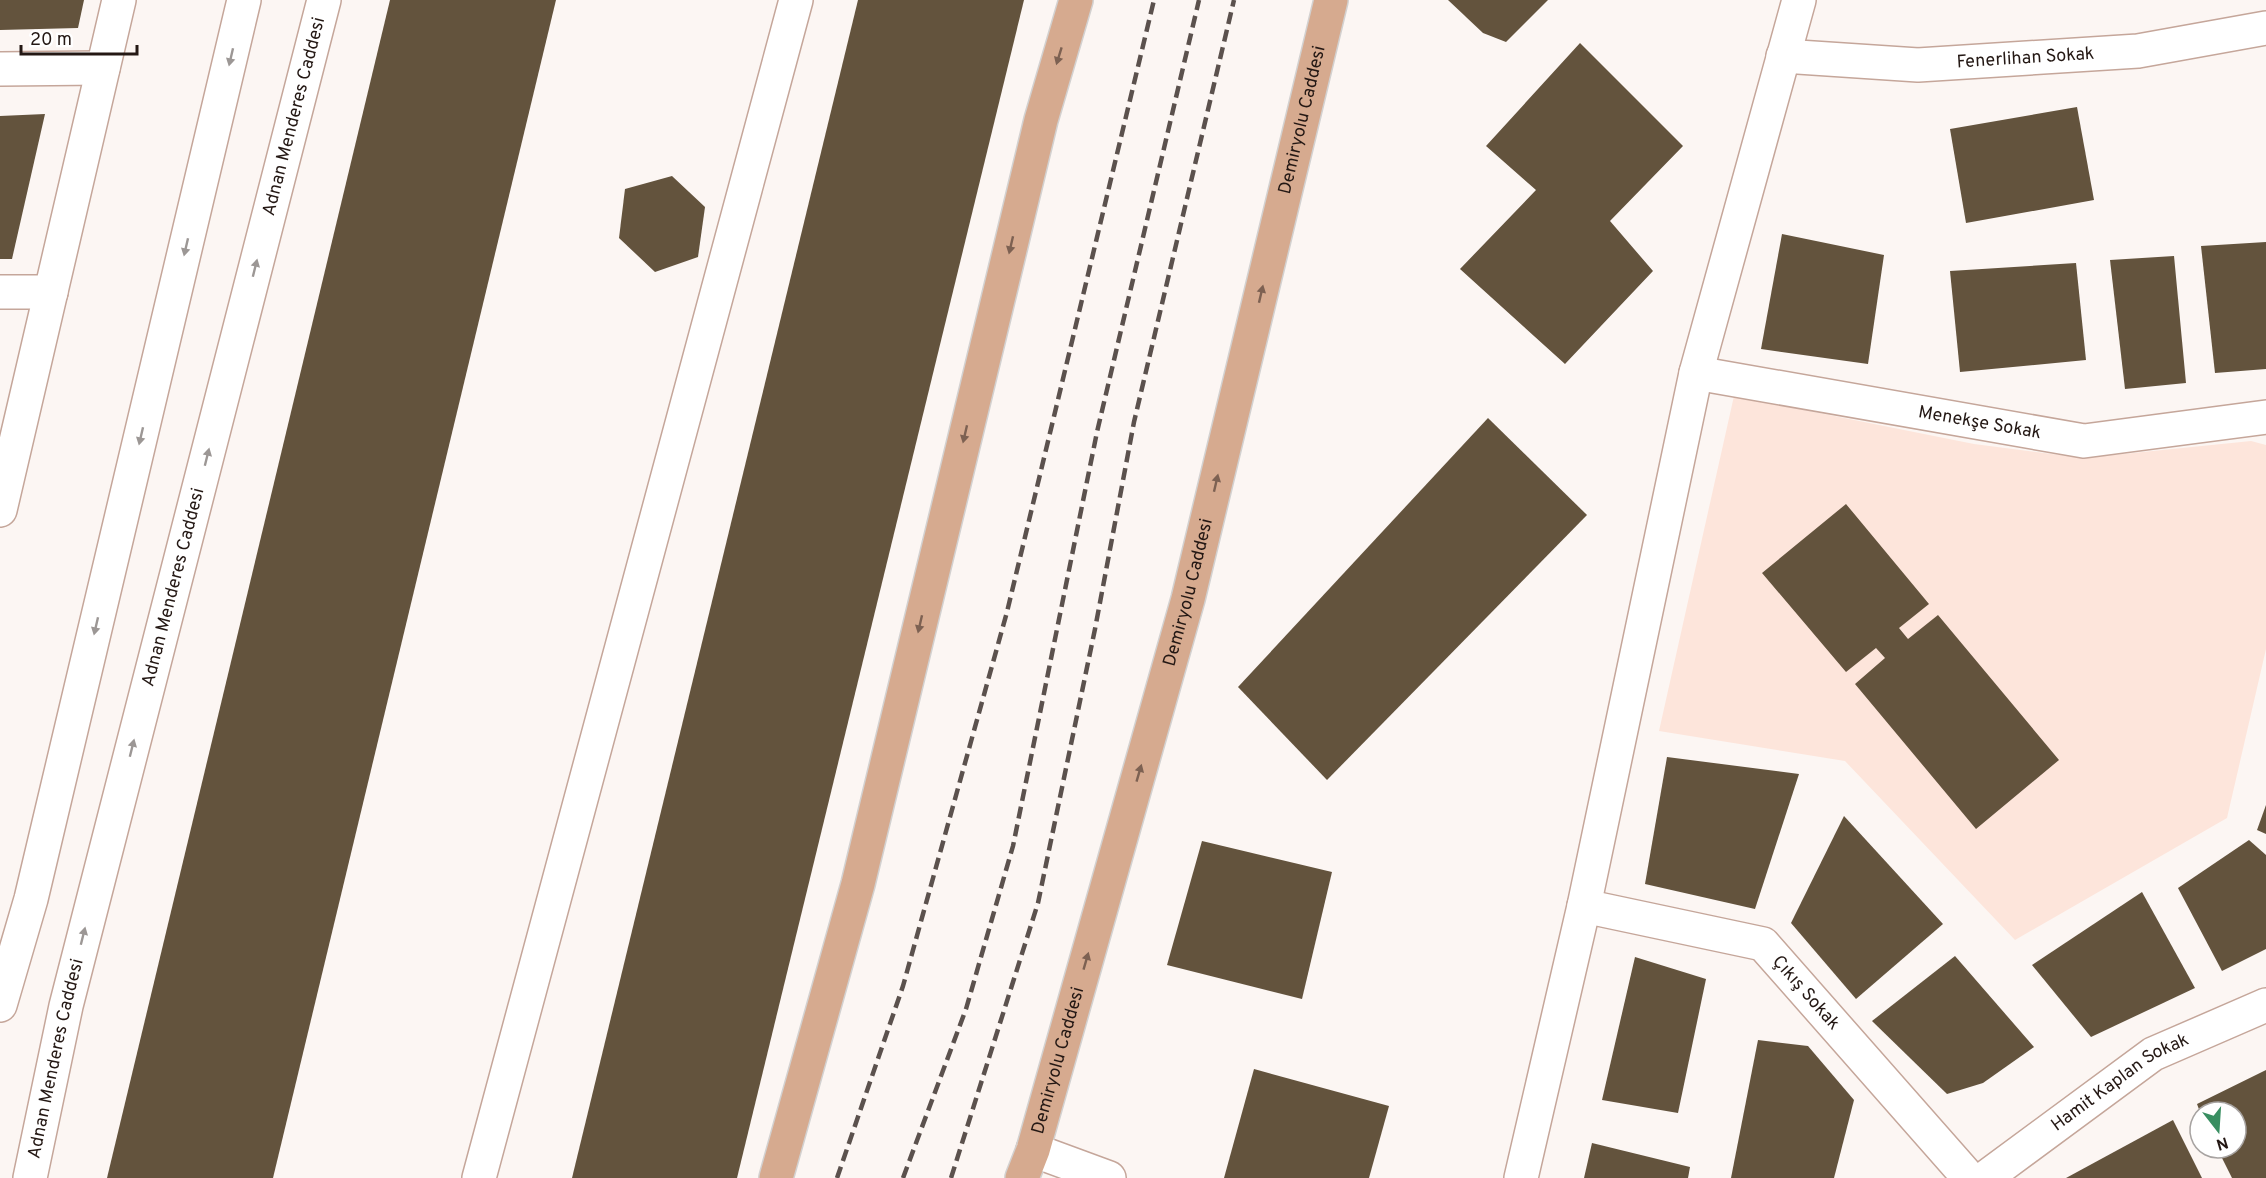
<svg xmlns="http://www.w3.org/2000/svg" width="2266" height="1178" font-family="Overpass,sans-serif">
<style>
.built{fill:#fde5db}
.building{fill:#63533d}
.lines{fill:none;stroke-linecap:round;stroke-linejoin:round}
.minor-casing{stroke:#c5a69a;stroke-width:36}
.major-casing{stroke:#d3d1d0;stroke-width:36}
.minor{stroke:#fff;stroke-width:33}
.major{stroke:#d6aa8f;stroke-width:33}
.rail{stroke:#5b514d;stroke-width:4.5;stroke-dasharray:12 6;stroke-linecap:butt}
.oneway{fill:#7d6152}
.oneway2{fill:#9c9795}
.labels{text-anchor:middle;dominant-baseline:central;stroke-width:6;stroke-linejoin:round;paint-order:stroke}
.street-label{font-size:18px;fill:#241814;stroke:#fff}
</style>
<rect width="100%" height="100%" fill="#fcf6f3"/>
<path class="built" d="M1734,396L1974,444L2084,458L2251,441L2266,445V649L2227,818L2015,940L1845,761L1659,731Z"/>
<g class="building">
<path d="M0,0H84L78,28L0,30Z"/>
<path d="M390,0H556L273,1178H107Z"/>
<path d="M858,0H1024L737,1178H572Z"/>
<path d="M1448,0H1548L1506,42L1483,33Z"/>
<path d="M1580,43L1683,146L1610,221L1653,271L1565,364L1460,269L1536,190L1486,146Z"/>
<path d="M2077,107L2094,200L1966,223L1950,129Z"/>
<path d="M45,114L12,259H0V116Z"/>
<path d="M672,176L705,207L698,257L655,272L619,238L625,189Z"/>
<path d="M1782,234L1884,255L1868,364L1761,349Z"/>
<path d="M2266,242V369L2215,373L2201,246Z"/>
<path d="M2174,256L2186,383L2125,389L2110,260Z"/>
<path d="M2076,263L2086,360L1960,372L1950,271Z"/>
<path d="M1488,418L1587,515L1327,780L1238,687Z"/>
<path d="M1846,504L1929,604L1899,628L1908,639L1938,615L2059,760L1976,829L1855,684L1885,658L1876,648L1846,672L1762,573Z"/>
<path d="M1667,757L1799,774L1755,909L1645,884Z"/>
<path d="M2266,805V834L2257,830Z"/>
<path d="M1844,816L1943,924L1856,999L1791,923Z"/>
<path d="M2249,840L2266,855V949L2222,971L2178,888Z"/>
<path d="M1202,841L1332,872L1302,999L1167,965Z"/>
<path d="M2142,892L2195,988L2091,1037L2032,965Z"/>
<path d="M1955,956L2034,1047L1983,1083L1947,1094L1872,1021Z"/>
<path d="M1635,957L1706,979L1678,1113L1602,1100Z"/>
<path d="M1758,1040L1808,1046L1854,1100L1834,1178H1731Z"/>
<path d="M1254,1069L1389,1106L1369,1178H1224Z"/>
<path d="M2266,1070V1178H2232L2217,1148H2236V1112H2200L2197,1104Z"/>
<path d="M2173,1120L2202,1178H2066Z"/>
<path d="M1592,1143L1690,1167L1688,1178H1584Z"/>
</g>
<g class="lines">
<defs>
<g id="minor">
<path id="s1" d="M1783,56L1918,65L2138,51L2266,28"/>
<path d="M0,69L103,68"/>
<path d="M0,292H51"/>
<path id="s2" d="M1696,373L2084,441L2266,417"/>
<path d="M0,510L119,0"/>
<path id="s3" d="M1584,906L1763,944L1969,1178"/>
<path d="M0,1005L31,899L244,0"/>
<path d="M1033,1150L1109,1178"/>
<path id="s4" d="M30,1178L66,1006L324,0"/>
<path d="M479,1178L796,0"/>
<path d="M1521,1178L1584,906L1696,373L1799,0"/>
<path id="s5" d="M1985,1178L2153,1054L2266,1005"/>
</g>
<g id="major">
<path d="M776,1178L858,884L1041,120L1076,0"/>
<path id="s6" d="M1022,1178L1033,1150L1188,599L1331,0"/>
</g>
</defs>
<use href="#minor" class="minor-casing"/>
<use href="#major" class="major-casing"/>
<use href="#minor" class="minor"/>
<use href="#major" class="major"/>
<g class="rail">
<path d="M837,1178L903,986L1007,612L1154,0"/>
<path d="M903,1178L966,1009L1013,846L1097,432L1199,0"/>
<path d="M951,1178L1038,903L1095,629L1134,422L1234,0"/>
</g>
</g>
<defs><path id="oneway-solid" d="M-6-.8H1V-3.2L6.5 0L1 3.2V.8H-6Z" transform="scale(1.5)"/></defs>
<g class="oneway">
<use href="#oneway-solid" transform="translate(1059 56) rotate(107)"/>
<use href="#oneway-solid" transform="translate(1011 245) rotate(103)"/>
<use href="#oneway-solid" transform="translate(1261 294) rotate(-77)"/>
<use href="#oneway-solid" transform="translate(965 434) rotate(103)"/>
<use href="#oneway-solid" transform="translate(1216 483) rotate(-77)"/>
<use href="#oneway-solid" transform="translate(920 624) rotate(103)"/>
<use href="#oneway-solid" transform="translate(1139 773) rotate(-74)"/>
<use href="#oneway-solid" transform="translate(1086 961) rotate(-74)"/>
</g>
<g class="oneway2">
<use href="#oneway-solid" transform="translate(231 57) rotate(103)"/>
<use href="#oneway-solid" transform="translate(186 247) rotate(103)"/>
<use href="#oneway-solid" transform="translate(255 268) rotate(-76)"/>
<use href="#oneway-solid" transform="translate(141 436) rotate(103)"/>
<use href="#oneway-solid" transform="translate(207 457) rotate(-76)"/>
<use href="#oneway-solid" transform="translate(96 626) rotate(103)"/>
<use href="#oneway-solid" transform="translate(132 748) rotate(-76)"/>
<use href="#oneway-solid" transform="translate(83 936) rotate(-76)"/>
</g>
<g class="labels">
<g class="street-label">
<text stroke="none"><textPath href="#s1" startOffset="243">Fenerlihan Sokak</textPath></text>
<text stroke="none"><textPath href="#s4" startOffset="1094">Adnan Menderes Caddesi</textPath></text>
<text stroke="none"><textPath href="#s6" startOffset="1095">Demiryolu Caddesi</textPath></text>
<text stroke="none"><textPath href="#s2" startOffset="288">Menekşe Sokak</textPath></text>
<text stroke="none"><textPath href="#s4" startOffset="608">Adnan Menderes Caddesi</textPath></text>
<text stroke="none"><textPath href="#s6" startOffset="609">Demiryolu Caddesi</textPath></text>
<text stroke="none"><textPath href="#s3" startOffset="248">Çıkış Sokak</textPath></text>
<text stroke="none"><textPath href="#s4" startOffset="122">Adnan Menderes Caddesi</textPath></text>
<text stroke="none"><textPath href="#s6" startOffset="123">Demiryolu Caddesi</textPath></text>
<text stroke="none"><textPath href="#s5" startOffset="166">Hamit Kaplan Sokak</textPath></text>
</g>
</g>
<g transform="translate(2218 1130) rotate(163)"><circle r="28" fill="#ffffff" stroke="#a7a3a1" stroke-width="1.5"/>
<path d="M0-4.5L10 22L0 15L-10 22Z" fill="#388e61"/>
<text y="-9" font-size="16" font-weight="bold" text-anchor="middle" fill="#241814">N</text>
</g>
<path d="M21 45v9h116v-9" fill="none" stroke="#241814" stroke-width="3"/>
<text x="30" y="45" font-size="18" fill="#241814" stroke="#ffffff" stroke-width="4.5" paint-order="stroke">20 m</text>
</svg>
